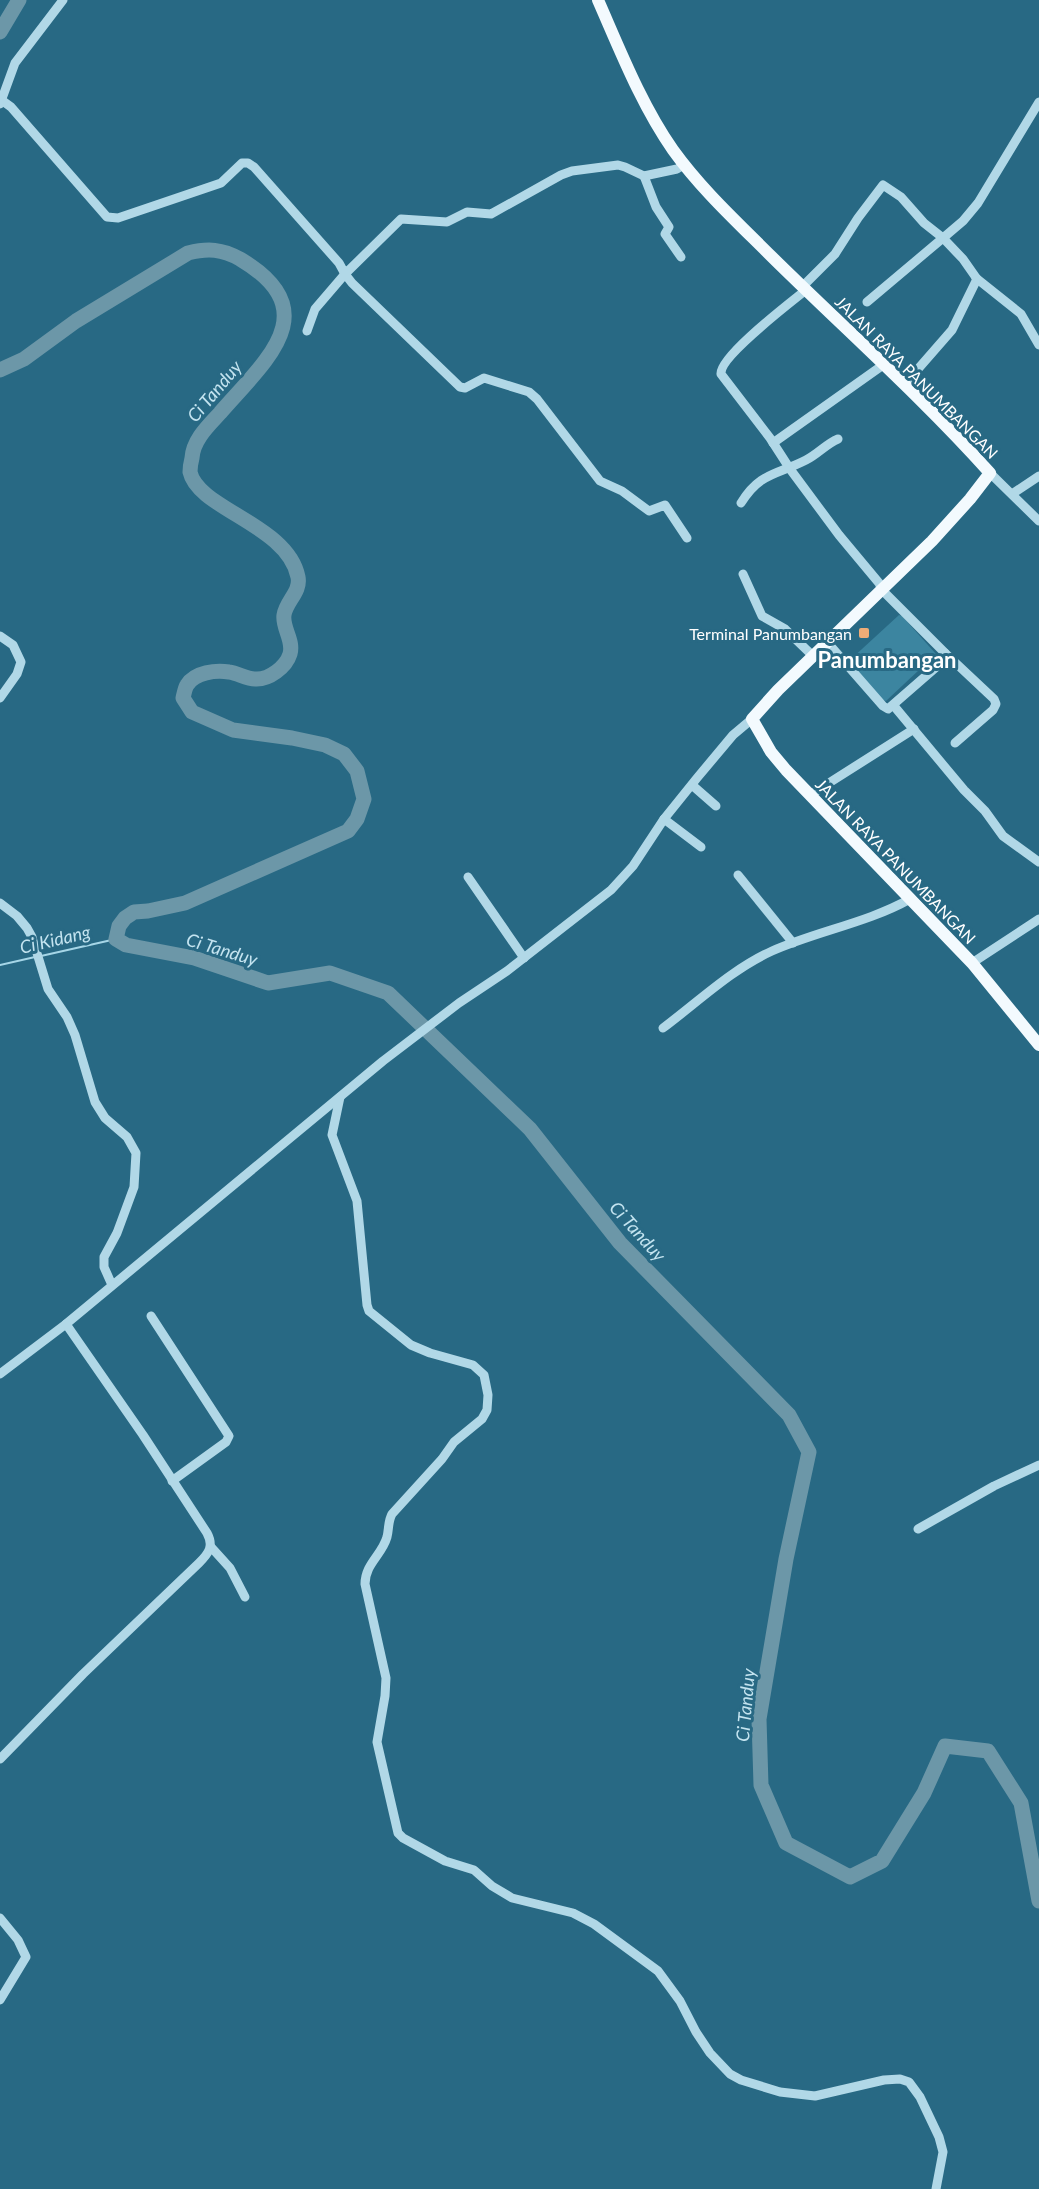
<svg xmlns="http://www.w3.org/2000/svg" width="1039" height="2189" font-family="Lato,sans-serif">
<style>
.green{fill:#3c85a0}
.lines{fill:none;stroke-linecap:round;stroke-linejoin:round}
.stream{stroke:#a6d6e7;stroke-width:2}
.river{stroke:#6c97a8;stroke-width:15}
.minor{stroke:#b1d8e7;stroke-width:9}
.major{stroke:#f3fafe;stroke-width:12}
.poi-dot{fill:#efac77;stroke:#286984;stroke-width:2}
.labels{text-anchor:middle;dominant-baseline:central;stroke-width:6;stroke-linejoin:round;paint-order:stroke}
.street-label{font-size:16px;fill:#fff;stroke:#286984}
.poi-label{font-size:16px;fill:#fff;stroke:#286984;text-anchor:end}
.water-label{font-size:18px;font-style:italic;fill:#c4e4f0;stroke:#286984}
.district-label{font-size:22px;font-weight:bold;fill:#fff;stroke:#286984}
</style>
<rect width="100%" height="100%" fill="#286984"/>
<path class="green" d="M899,615L902,616L936,654L886,701L881,699L849,664L850,660Z"/>
<g class="lines">
<g class="stream">
<path d="M41,956L116,939"/>
<path d="M0,965L35,957"/>
</g>
<g class="river">
<path d="M0,32L19,0"/>
<path d="M0,370L24,359L76,321L188,253C208,248 222,249 240,259C328,311 265,361 220,413C208,426 193,440 192,458C191,462 190,468 190,472C198,509 288,525 298,577C301,592 286,601 284,615C282,628 294,640 290,654C286,667 269,680 255,679C246,679 238,673 229,672C216,670 195,672 187,685C185,688 184,694 183,698L192,712L233,730L292,738L325,745L344,754L357,771L364,799L357,819L348,831L185,903L148,911L134,912L125,918L119,926L116,939L126,945L194,958L268,983L330,973L388,993L530,1129L620,1243L789,1415L809,1452L786,1559L759,1719L761,1785L786,1843L850,1877L882,1861L924,1793L945,1746L988,1751L1021,1803L1039,1901"/>
</g>
<g class="minor">
<path d="M0,99L11,107L107,217L118,218L221,183L242,163H248L254,167L339,263L345,274L401,219L447,222L467,212L491,214L561,175L572,171L618,165L625,167L644,176"/>
<path d="M0,104L15,63L63,0"/>
<path d="M681,257L665,234L669,227L656,207L644,176L677,169L685,164"/>
<path d="M976,278L1021,314L1039,345"/>
<path d="M802,287L835,254L858,218L883,185L901,197L924,223L943,238L867,302"/>
<path d="M806,290C790,303 719,357 721,374L770,438L790,469L839,535L879,583L882,590L945,653L942,662L888,709L883,706L827,642"/>
<path d="M307,331L315,309L345,274L352,283L460,387L465,388L484,378L529,392L537,399L600,481L622,491L649,511L665,505L687,538"/>
<path d="M904,385L952,330L977,279L963,259L943,238L963,221L978,203L1039,102"/>
<path d="M773,443L883,365"/>
<path d="M990,473L1039,521"/>
<path d="M1012,494L1039,476"/>
<path d="M741,503C760,472 777,475 806,460C818,454 826,444 838,439"/>
<path d="M743,574L762,616L785,629L813,656"/>
<path d="M0,636L13,645L21,662L17,674L0,698"/>
<path d="M945,653L994,699L996,704L993,710L955,743"/>
<path d="M894,706L964,790L985,811L1003,836L1039,862"/>
<path d="M692,785L716,806"/>
<path d="M810,795L914,729"/>
<path d="M664,819L701,847"/>
<path d="M738,875L793,943"/>
<path d="M468,877L524,958"/>
<path d="M0,903L17,916L27,928L32,937L48,989L67,1017L75,1035L95,1102L105,1118L127,1137L136,1153L134,1187L117,1233L104,1257V1267L112,1285"/>
<path d="M972,963L1039,919"/>
<path d="M663,1028C698,1002 732,969 772,951C817,931 867,923 910,899"/>
<path d="M340,1097L332,1135L357,1201L367,1305L369,1311L411,1345L430,1353L473,1365L484,1375L488,1395L487,1410L482,1419L454,1442L442,1459L392,1514C388,1521 389,1529 387,1537C382,1555 365,1564 365,1584L386,1678L385,1696L377,1742L398,1833L403,1838L445,1861L474,1870L492,1886L512,1898L573,1913L594,1924L658,1971L680,2001L696,2032L710,2053L730,2074L741,2080L780,2092L815,2096L884,2080L900,2079L909,2082L920,2097L939,2137L943,2152L936,2189"/>
<path d="M151,1316L229,1436L226,1442L172,1481"/>
<path d="M0,1374L66,1324L383,1061L459,1003L507,971L611,890L633,866L664,819L697,778L733,735L752,719"/>
<path d="M918,1529L994,1486L1039,1465"/>
<path d="M211,1547L230,1568L245,1597"/>
<path d="M0,1759L83,1674L199,1563C209,1553 214,1546 207,1533L143,1435L66,1324"/>
<path d="M0,1918L18,1940L26,1957L0,2000"/>
</g>
<path class="major" d="M598,0C620,50 641,104 673,150C701,189 737,222 771,256C844,328 922,397 990,473L970,499L932,541L778,690L752,719L771,752L786,770L972,963L1039,1045"/>
</g>
<rect class="poi-dot" x="858" y="627" width="12" height="12" rx="3"/>
<g class="labels">
<g class="street-label">
<text transform="translate(917 377) rotate(45)">JALAN RAYA PANUMBANGAN</text>
<text transform="translate(896 861) rotate(46)">JALAN RAYA PANUMBANGAN</text>
</g>
<g class="poi-label">
<text x="852" y="633">Terminal Panumbangan</text>
</g>
<g class="water-label">
<text transform="translate(214 391) rotate(-50)">Ci Tanduy</text>
<text transform="translate(55 939) rotate(-13)">Ci Kidang</text>
<text transform="translate(222 949) rotate(17)">Ci Tanduy</text>
<text transform="translate(638 1231) rotate(48)">Ci Tanduy</text>
<text transform="translate(745 1705) rotate(-85)">Ci Tanduy</text>
</g>
<g class="district-label">
<text x="887" y="659">Panumbangan</text>
</g>
</g>
</svg>
